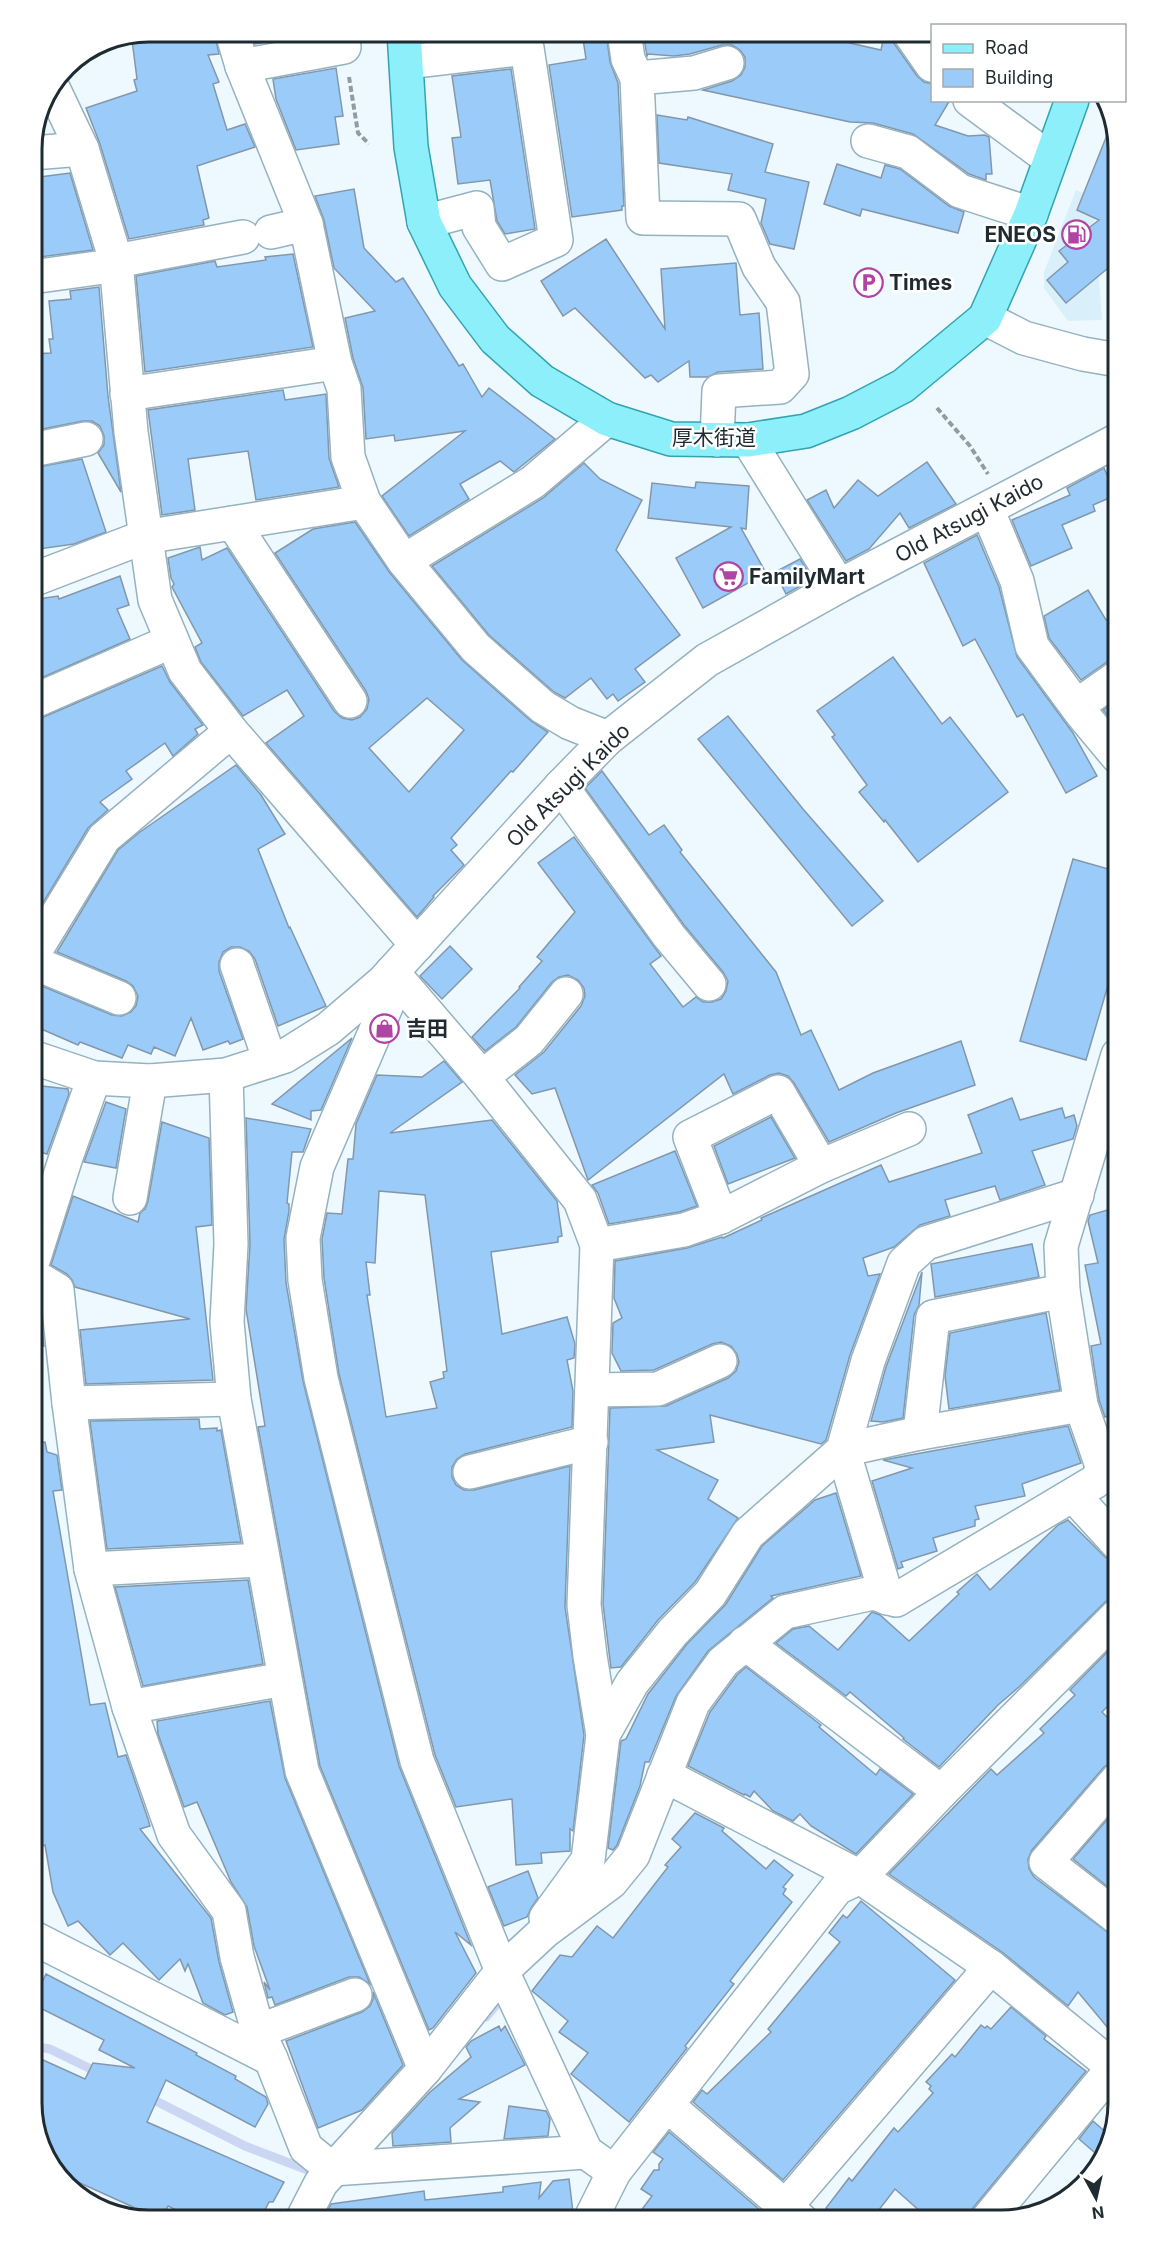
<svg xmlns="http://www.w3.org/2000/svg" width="1150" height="2252" font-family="Inter,'Noto Sans JP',sans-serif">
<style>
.built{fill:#d9f0fb}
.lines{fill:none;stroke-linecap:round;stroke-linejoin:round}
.stream{stroke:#cbd6f3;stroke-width:9}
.building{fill:#9acbf9;stroke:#8397ab;stroke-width:1.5;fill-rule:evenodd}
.minor-casing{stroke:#95b2c0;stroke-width:36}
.major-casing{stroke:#34a3b0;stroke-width:36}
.path{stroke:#909ca1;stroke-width:4;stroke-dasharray:6 3;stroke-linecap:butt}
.minor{stroke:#fff;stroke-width:33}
.major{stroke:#8ceff9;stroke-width:33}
.labels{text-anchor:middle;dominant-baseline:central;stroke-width:5;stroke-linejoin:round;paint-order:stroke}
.poi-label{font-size:21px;font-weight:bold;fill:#1f2b30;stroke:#fff;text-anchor:start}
.street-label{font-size:21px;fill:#1f2b30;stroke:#fff}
.rim{fill:none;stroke:#1f2b30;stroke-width:3}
</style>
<rect width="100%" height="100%" fill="#edf9ff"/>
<path class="built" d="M1076,190L1093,197L1102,320L1068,321L1044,288V272Z"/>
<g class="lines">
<g class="stream">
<path d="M486,2017L506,1993"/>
<path d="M32,2046L50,2049L101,2074"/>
<path d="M146,2096L245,2146L305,2169"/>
</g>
</g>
<g class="building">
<path d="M167,32H214L219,54L208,55L219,82L213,84L227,130L245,124L255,147L197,166L209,218L203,220L204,225L129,239L100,144L86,108L137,91L134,80L137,79L132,40L167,35Z"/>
<path d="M251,32H325L255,44Z"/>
<path d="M582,32H606L610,62L618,83L624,206H622V210L572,217L549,65L586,59Z"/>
<path d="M643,32H801L881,50L883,40L893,42L917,76L924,82L933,84V100H950L935,125L968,136L985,135L989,137L992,174H986V180L969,174L913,134L873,123L850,122L703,90L732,81L741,75L745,67V57L740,50L732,45H722L690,54L674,56L648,54L647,56Z"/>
<path d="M336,68L343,116L335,117L339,144L296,150L276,99L273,79Z"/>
<path d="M511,69L535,229L505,234L497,221L490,180L458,184L452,138L461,137L452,76Z"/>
<path d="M657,115L687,120L688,117L773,144L765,172L809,182L794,249L770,244L761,223L766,199L728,190L732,174L659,163Z"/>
<path d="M1113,120L1119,149V259L1066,303L1047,280L1068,262L1059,251L1099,220L1077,210Z"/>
<path d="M837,164L881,178L885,165L900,169L949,206L964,212L958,233L862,209L860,216L824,204Z"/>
<path d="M70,173L93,250L32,258V178Z"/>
<path d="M354,189L364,248L396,282L403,278L459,366L463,364L482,397L489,388L555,439L514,472L500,461L460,484L469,499L409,536L382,496L465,431L395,441L394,435L366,439L363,388L353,358L345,318L375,311L334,268L324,220L315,196Z"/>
<path d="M606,239L665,329L661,269L736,263L740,315L759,313L763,369L718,372L708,377H690L689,361L658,382L651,375L645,378L575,308L563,316L541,281Z"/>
<path d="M293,254L313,347L145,372L136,276L215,261L217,267L266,260L265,257Z"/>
<path d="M99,287L108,396L121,492L98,453L104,445V436L100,426L92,421H83L32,431V354L51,353L49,339H53L49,301L71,299L70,291Z"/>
<path d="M283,390L285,400L326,394L329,458L339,487L256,500L248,451L188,459L195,510L162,515L148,410Z"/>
<path d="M82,459L106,532L74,544L32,550V468Z"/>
<path d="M927,462L956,504L909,528L900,513L869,549L846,561L807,500L826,490L834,508L858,480L878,496Z"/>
<path d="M584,463L600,479L642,500L616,550L680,635L635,669L645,682L618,701L613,694L607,699L591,678L565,698L554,692L489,635L432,566L543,498Z"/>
<path d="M1104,468L1116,495L1093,505L1095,511L1062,525L1072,548L1031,566L1012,520L1070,495L1067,488Z"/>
<path d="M696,482L749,486L746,529L741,528L766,573L703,608L676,558L731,527L648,518L652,483L695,488Z"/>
<path d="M355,522L390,573L462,660L531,721L548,732L513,772L511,771L451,838L457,845L451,850L464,865L433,896L434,897L417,917L266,743L304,716L287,690L243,716L201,662L195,647L202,643L172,587L174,584L171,578L168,558L200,547L202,560L227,548L334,711L342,718L352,720L360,717L367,709L369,699L366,691L275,553L313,529ZM427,698L464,730L409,792L369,748Z"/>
<path d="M977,535L999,587L1017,657L1073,733L1097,776L1066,793L1023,714L1017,717L975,639L963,646L924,563Z"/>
<path d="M800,559L813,579L786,594L775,572Z"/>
<path d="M120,576L129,605L117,609L130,639L32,682V600L58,596L59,599Z"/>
<path d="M1088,590L1106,620L1119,612V659L1107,662L1081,680L1049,638L1044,616Z"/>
<path d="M893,657L942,724L950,717L1008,792L918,862L885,820L884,822L859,792L867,785L832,737L835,735L817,711Z"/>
<path d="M162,666L170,682L203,725L195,729L198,734L173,756L165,743L126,771L132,779L100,802L108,810L88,828L32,921V720L39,719Z"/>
<path d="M1119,700V728L1103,710Z"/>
<path d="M728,716L803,809L883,901L852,926L698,739Z"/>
<path d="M236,765L261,795L285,834L258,849L289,928L290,927L326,1006L278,1026L255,959L249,951L240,947H231L223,952L219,962V971L243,1039L230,1044L228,1041L203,1050L191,1018L175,1056L154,1047L151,1054L128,1045L122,1058L80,1042L78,1045L32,1025V982L112,1015L122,1016L131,1012L136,1006L138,996L133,986L126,981L57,952L118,850L140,832Z"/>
<path d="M602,771L649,835L664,825L682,850L680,852L776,972L801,1035L811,1030L839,1090L873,1073L961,1041L975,1085L896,1113L829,1142L794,1083L788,1076L779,1073L770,1075L733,1094L724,1074L588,1180L555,1088L532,1094L515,1075L544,1052L581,1006L585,996L584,988L578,980L568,975L559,977L552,982L516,1027L485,1051L472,1037L520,988L519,987L542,961L537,957L575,912L538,863L574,837L661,956L650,964L683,1007L696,997L703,1002H712L721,999L726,991L728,981L723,972L684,925L585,788Z"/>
<path d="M1073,859L1119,872V948L1086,1060L1020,1041Z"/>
<path d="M450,946L472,969L442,999L420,976Z"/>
<path d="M352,1038L321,1110L311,1111V1120L272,1104Z"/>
<path d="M444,1061L462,1082L390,1133L492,1120L557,1201L562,1236L558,1237V1242L491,1252L502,1334L567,1317L575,1344L574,1358L567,1360L573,1391L572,1427L465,1454L457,1459L452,1467V1477L456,1485L464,1490H474L570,1466L565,1607L584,1735L573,1831L570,1829V1851L541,1853L542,1863L516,1865L512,1799L456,1807L435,1755L339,1374L324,1278L322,1239L327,1213L342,1214L348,1159H353L356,1124L377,1075L422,1077ZM379,1191L425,1195L447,1371L443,1372L444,1378L430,1382L437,1408L386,1417L367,1295H370L366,1262L375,1263Z"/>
<path d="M32,1082L42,1086L68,1089L69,1094L47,1154L32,1150Z"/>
<path d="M1012,1098L1020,1120L1062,1108L1065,1118L1074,1115L1077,1126L1073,1139L1032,1151L1045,1185L1000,1200L995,1186L945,1200L950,1216L920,1225L894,1247L863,1258L868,1276L880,1274L850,1355L826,1440L821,1444L710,1415L714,1442L657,1450L718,1480L708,1499L738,1518L695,1582L658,1620L621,1667L611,1668L603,1604L610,1408L666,1406L728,1378L736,1371L739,1362L737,1354L731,1346L721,1342L712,1344L654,1370L621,1371L612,1353L613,1323L622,1318L614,1298L615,1261L687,1248L722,1237L723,1238L762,1220L761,1218L881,1165L889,1182L982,1153L968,1115Z"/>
<path d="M106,1102L126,1109L116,1168L84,1162Z"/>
<path d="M771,1117L795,1158L728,1184L714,1146Z"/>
<path d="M246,1118L311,1129L303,1152H292L287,1203L289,1204V1211L284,1239L286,1283L303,1381L399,1766L471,1945L455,1932L476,1973L433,2028L429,2030L320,1766L258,1427L265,1426L246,1309L250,1244Z"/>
<path d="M162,1122L209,1138L212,1225L196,1227L213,1380L86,1384L80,1330L190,1319L75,1287L72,1280L67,1274L51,1265L73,1196L138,1222L140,1213L145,1209L148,1201Z"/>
<path d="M675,1151L697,1206L679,1212L609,1224L598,1193L592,1185Z"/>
<path d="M1118,1207V1414L1105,1417L1099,1400L1091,1346L1101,1344L1085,1265L1098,1263L1088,1221L1090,1215Z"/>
<path d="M1032,1244L1039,1277L935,1297L931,1264Z"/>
<path d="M922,1272L919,1305L914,1315L903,1418L883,1422L871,1421L886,1367Z"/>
<path d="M32,1297L39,1301L44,1346L32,1342Z"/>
<path d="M1046,1313L1060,1390L949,1409L945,1376L950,1333Z"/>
<path d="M199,1419L200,1429L217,1428V1431L221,1430L241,1542L107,1549L90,1421Z"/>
<path d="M1068,1426L1081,1463L1022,1484L1025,1496L975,1506L979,1519L975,1520V1526L933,1538L937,1551L901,1562L903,1567L898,1569L872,1481L912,1468L883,1460Z"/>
<path d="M45,1442L47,1452L57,1455L62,1490L53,1491L90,1705L105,1703L118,1757L126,1755L148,1819L150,1826L140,1829L211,1918L219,1962L233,2012L225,2015L203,2003L188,1964L185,1971L180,1959L159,1980L123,1943L110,1955L78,1921L68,1926L53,1892L45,1845L42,1846L35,1799L32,1800V1443Z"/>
<path d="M836,1493L861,1576L771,1596L773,1598L708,1651L676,1696L649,1762H645L640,1786L617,1845L613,1850L608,1848L621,1741L626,1739L648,1694L687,1644L726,1604L762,1546L815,1500Z"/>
<path d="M1068,1520L1105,1557L1112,1562H1118V1597H1113L1105,1602L1019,1687L998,1705L939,1767L903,1739L904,1738L850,1692L846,1696L776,1643L793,1629L809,1626L838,1650L872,1612L880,1615L909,1641L959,1594L957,1592L977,1574L990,1590L1058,1525Z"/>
<path d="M248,1580L263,1664L143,1686L115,1587Z"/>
<path d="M1118,1641V1696L1102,1712L1118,1728V1761L1111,1762L1104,1767L1032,1850L1028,1859L1029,1869L1034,1877L1118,1940V2040L1078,1992L1068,2006L1002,1952L889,1874L991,1769L997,1775L1044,1733L1040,1729L1075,1695L1070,1690Z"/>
<path d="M746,1667L821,1725L819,1727L876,1775L880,1769L913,1794L856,1854L811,1826L800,1814L793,1821L773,1811L754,1791L750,1797L745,1794L744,1795L688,1766L710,1712L737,1675Z"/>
<path d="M270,1701L285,1778L370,1984L359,1977H349L275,2005L272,1997L268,1998L264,1982L270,1990L254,1946L247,1907L231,1882L197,1802L184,1807L158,1734L157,1721Z"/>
<path d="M1118,1807V1895L1073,1859Z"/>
<path d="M695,1813L724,1828L722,1831L766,1869L774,1860L793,1875L783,1887L786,1889L783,1894L792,1902L740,1968L730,1981L734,1984L685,2046L687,2048L629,2122L571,2074L588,2053L559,2032L568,2021L532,1991L560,1955L572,1957L597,1926L613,1938L668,1867L665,1865L681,1847L672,1839Z"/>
<path d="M528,1871L538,1898L531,1908L527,1917L504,1926L488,1887Z"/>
<path d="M861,1901L955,1980L783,2180L693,2102L702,2090L707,2094L771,2032L768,2029L840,1942L829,1933L843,1915L847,1918Z"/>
<path d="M46,1974L197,2053L196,2055L236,2076L235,2079L266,2097L268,2104L255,2127L166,2080L147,2122L284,2182L273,2202H269L260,2220H197L168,2206L161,2220H141L129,2216L133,2207L71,2179L72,2177L57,2170L40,2148L32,2103V2055L85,2079L93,2063L135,2068L99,2050L104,2040L32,2004Z"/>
<path d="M373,1992L403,2065L362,2110L318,2128L286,2041L362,2012L370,2006L373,1999Z"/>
<path d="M1011,2007L1046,2036L1044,2039L1086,2071L963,2220H930L895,2189L871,2220H843L826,2208L849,2178L852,2181L894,2128L898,2132L933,2093L929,2089L931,2086L926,2082L952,2054L955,2057L981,2025L985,2028L987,2026L991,2029Z"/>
<path d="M499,2026L501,2031L505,2026L525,2065L459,2099L480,2102L450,2128L451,2142L393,2146L392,2133L429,2093L471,2057L466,2047L471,2041Z"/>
<path d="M509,2106L546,2111L550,2119L548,2136L504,2139Z"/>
<path d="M1093,2121L1109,2135L1102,2159L1079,2139Z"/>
<path d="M669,2132L760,2210L751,2220H634L652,2196L641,2189L654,2170H659V2164L663,2159L653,2152Z"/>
<path d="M569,2179L573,2212L535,2217L536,2220H323L331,2204L424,2191L425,2200L503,2192V2187L541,2182L539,2198L553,2181Z"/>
</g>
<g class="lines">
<defs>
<g id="minor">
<path d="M232,32L242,66L306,224L335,363L344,389L348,457L364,502L404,561L476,648L543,707L570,723L608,738"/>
<path d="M624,32L628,59L637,78"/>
<path d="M909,32L932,65"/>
<path d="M407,62L527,48L556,240L502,264L479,227L477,208L424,222"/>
<path d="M242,66L344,47"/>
<path d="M52,86L82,149L116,261L131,432L155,600L185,671L231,731L417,945"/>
<path d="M970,100L1050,159"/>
<path d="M868,141L908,152L960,191L1031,214"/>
<path d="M32,153L82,149"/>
<path d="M271,232L306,224"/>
<path d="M32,277L104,267L116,261L243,237"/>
<path d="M985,318L1024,338L1083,354L1118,360"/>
<path d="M127,394L335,363"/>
<path d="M717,440L719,391L780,387L792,374L783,302L759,267L739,219L643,218L637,78L694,73L727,63"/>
<path d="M748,440L839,586"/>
<path d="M32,450L86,439"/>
<path d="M987,509L1017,581L1032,646L1082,714L1118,757"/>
<path d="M233,523L350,701"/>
<path d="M404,561L533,482L607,419"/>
<path d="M32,580L144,537L364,502"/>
<path d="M32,702L172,641"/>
<path d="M1078,705L1118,677"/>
<path d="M561,786L669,936L709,984"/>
<path d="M32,956L104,838L231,731"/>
<path d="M32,962L119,998"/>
<path d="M237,965L270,1061"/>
<path d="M392,972L482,1077L580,1200L597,1245L584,1605L590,1656L603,1735L588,1860L546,1918"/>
<path d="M383,982L388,1002L317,1167L303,1238L305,1280L321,1378L417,1761L502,1971L586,2152L614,2172"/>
<path d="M32,1057L94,1078L150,1081L226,1075L285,1056L328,1029L383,982L561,786L608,738L707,660L839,586L1118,440"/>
<path d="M226,1075L231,1244L227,1322L234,1399L302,1771L425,2069"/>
<path d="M482,1077L529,1040L566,994"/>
<path d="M130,1198L150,1081"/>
<path d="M721,1217L690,1137L778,1092L821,1166"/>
<path d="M597,1245L684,1230L721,1217L821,1166L909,1129"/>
<path d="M32,1264L66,1157L94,1078"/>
<path d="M32,1275L57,1290L69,1403L91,1569L129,1707L174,1835L229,1911L237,1957L258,2031L271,2059L306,2148L332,2169L586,2152"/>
<path d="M592,1390L658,1389L720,1361"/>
<path d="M69,1403L234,1399"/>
<path d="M920,1433L933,1317L1063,1291"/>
<path d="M1103,1469L1081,1405L1063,1291L1061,1246L1118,1055"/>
<path d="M470,1472L591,1442"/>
<path d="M1074,1496L1118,1544"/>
<path d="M91,1569L262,1560"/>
<path d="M887,1598L843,1450L920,1433L1081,1405"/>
<path d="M745,1643L941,1792"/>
<path d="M129,1707L284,1679"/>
<path d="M603,1735L632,1683L673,1632L710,1594L748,1534L843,1450L868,1361L904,1263L926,1243L1077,1195"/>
<path d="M664,1775L860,1877L991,1967L1118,2071"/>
<path d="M1118,1918L1046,1862L1118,1779"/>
<path d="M32,1937L271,2059"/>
<path d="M258,2031L355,1995"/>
<path d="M668,2106L801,2220"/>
<path d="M302,2220L321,2183L425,2069L502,1971L545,1931L611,1882L633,1855L693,1703L723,1662L785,1612L873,1593L896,1600L1096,1481L1118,1443"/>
<path d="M590,2220L614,2172L837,1888L860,1877L941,1792L1118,1615"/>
<path d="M776,2220L786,2206L991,1967"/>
<path d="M987,2220L1114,2067"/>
</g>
<path id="major" d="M404,32L411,147L424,222L455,286L495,339L542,381L607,419L671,439L748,440L806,431L851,413L903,386L985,318L1031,214L1072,100"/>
</defs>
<use href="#minor" class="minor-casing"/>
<use href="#major" class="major-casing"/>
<g class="path">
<path d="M349,77L358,133L369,144"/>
<path d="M937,408L970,446L988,474"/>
</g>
<use href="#minor" class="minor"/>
<use href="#major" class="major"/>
</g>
<defs>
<symbol id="fuel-ring" viewBox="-11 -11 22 22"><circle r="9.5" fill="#fff" stroke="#af44a4" stroke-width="1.5"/><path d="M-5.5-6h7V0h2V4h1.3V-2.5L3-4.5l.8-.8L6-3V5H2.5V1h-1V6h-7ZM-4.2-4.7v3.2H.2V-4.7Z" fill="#af44a4"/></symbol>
<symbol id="parking-ring" viewBox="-11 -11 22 22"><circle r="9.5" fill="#fff" stroke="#af44a4" stroke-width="1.5"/><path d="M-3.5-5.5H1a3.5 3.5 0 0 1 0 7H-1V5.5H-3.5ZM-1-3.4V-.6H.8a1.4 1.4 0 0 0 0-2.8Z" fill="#af44a4"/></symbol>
<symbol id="supermarket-ring" viewBox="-11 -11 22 22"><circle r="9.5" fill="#fff" stroke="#af44a4" stroke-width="1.5"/><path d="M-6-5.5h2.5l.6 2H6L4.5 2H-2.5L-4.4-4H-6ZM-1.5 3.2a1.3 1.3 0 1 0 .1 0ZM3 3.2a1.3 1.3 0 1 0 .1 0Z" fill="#af44a4"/></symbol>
<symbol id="shop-ring" viewBox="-11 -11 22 22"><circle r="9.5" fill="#fff" stroke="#af44a4" stroke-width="1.5"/><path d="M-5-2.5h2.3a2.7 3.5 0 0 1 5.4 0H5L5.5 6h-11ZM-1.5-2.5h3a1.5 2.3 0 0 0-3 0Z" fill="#af44a4"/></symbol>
</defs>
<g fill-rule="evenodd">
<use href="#fuel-ring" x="1060" y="218" width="33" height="33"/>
<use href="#parking-ring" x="852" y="266" width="33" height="33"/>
<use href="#supermarket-ring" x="712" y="560" width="33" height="33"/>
<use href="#shop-ring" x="368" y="1012" width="33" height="33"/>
</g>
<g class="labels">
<g class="poi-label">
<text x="1056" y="234" text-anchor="end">ENEOS</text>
<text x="889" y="282">Times</text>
<text x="749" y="576">FamilyMart</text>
<text x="406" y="1028">吉田</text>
</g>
<g class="street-label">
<text x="714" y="437">厚木街道</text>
<text transform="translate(969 518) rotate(-28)">Old Atsugi Kaido</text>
<text transform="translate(568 785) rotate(-45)">Old Atsugi Kaido</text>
</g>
</g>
<path d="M0 0H1150V2252H0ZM149 42H1001A107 107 0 0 1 1108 149V2103A107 107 0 0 1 1001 2210H149A107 107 0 0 1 42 2103V149A107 107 0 0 1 149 42Z" fill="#fff" fill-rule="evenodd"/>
<path class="rim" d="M149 42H1001A107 107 0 0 1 1108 149V2103A107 107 0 0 1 1001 2210H149A107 107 0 0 1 42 2103V149A107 107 0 0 1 149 42Z"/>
<rect x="931" y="24" width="195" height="78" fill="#ffffff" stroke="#a5aaac" stroke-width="1.5"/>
<rect x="943" y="44" width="30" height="9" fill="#8ceff9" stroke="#a5aaac" stroke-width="1.5"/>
<text x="985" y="54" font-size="18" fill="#1f2b30">Road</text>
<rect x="943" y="69" width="30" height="18" fill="#9acbf9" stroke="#a5aaac" stroke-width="1.5"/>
<text x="985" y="84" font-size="18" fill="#1f2b30">Building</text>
<g transform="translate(1096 2198) rotate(172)" stroke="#ffffff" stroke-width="4.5" paint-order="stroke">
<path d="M0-4.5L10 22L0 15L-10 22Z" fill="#1f2b30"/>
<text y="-9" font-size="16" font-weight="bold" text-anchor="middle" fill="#1f2b30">N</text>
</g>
</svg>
